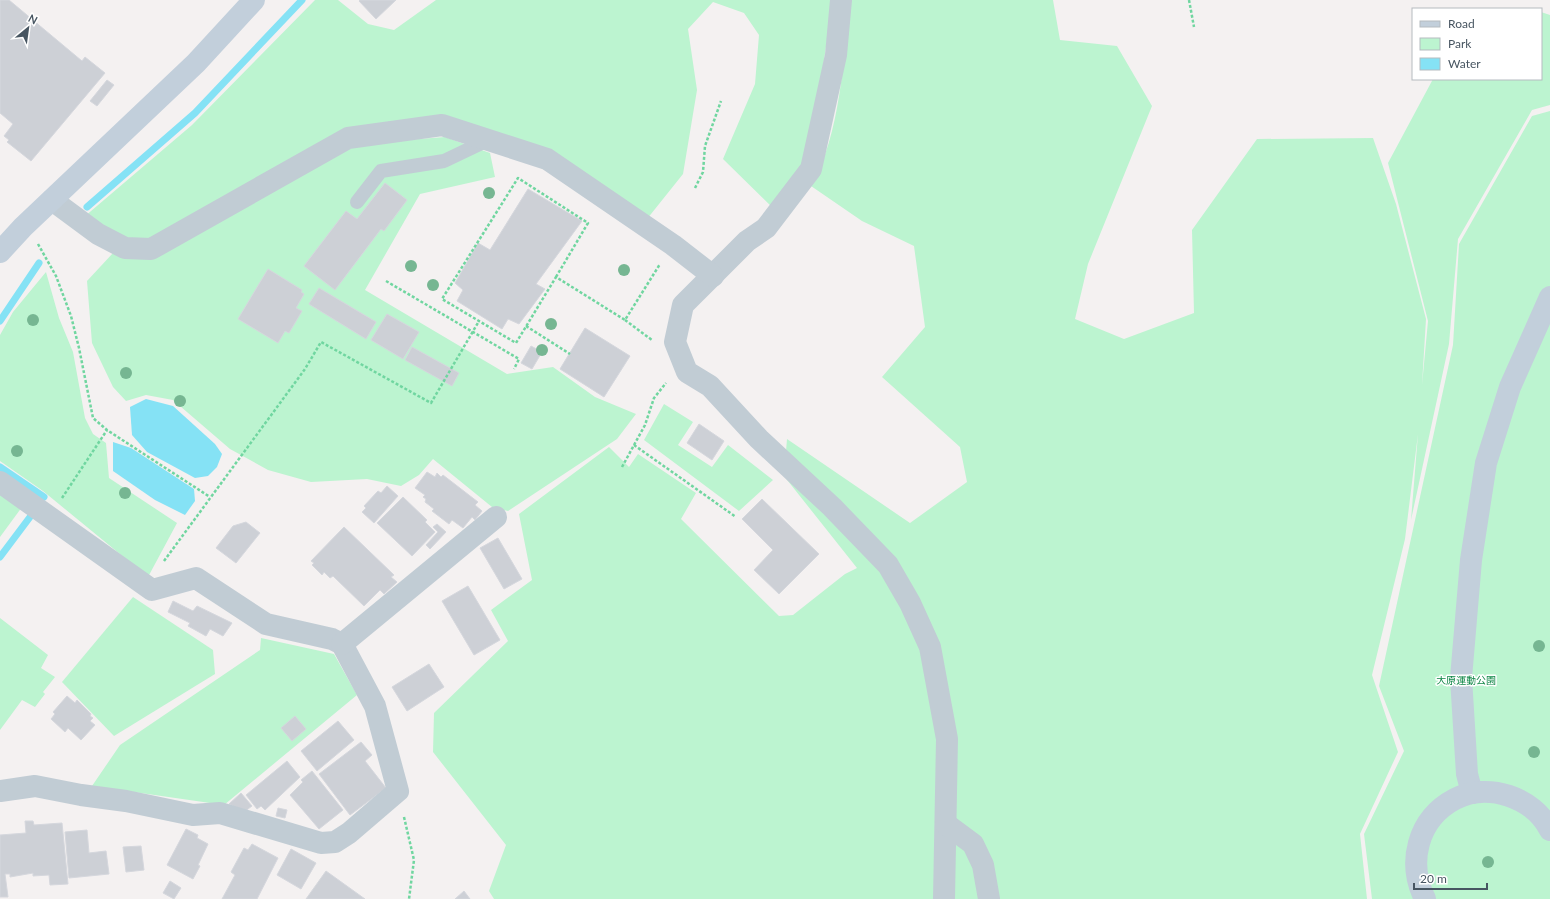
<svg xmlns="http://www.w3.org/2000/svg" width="1550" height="899" font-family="Lato,'Noto Sans JP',sans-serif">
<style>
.green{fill:#bcf4d0}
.water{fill:#85e2f5}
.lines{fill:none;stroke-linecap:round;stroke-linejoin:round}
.stream{stroke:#85e2f5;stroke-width:7}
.building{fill:#cdd0d6;stroke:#d5d7dd}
.path{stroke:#70d6a0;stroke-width:2.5;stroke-dasharray:3 2;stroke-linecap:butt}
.lane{stroke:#c1ccd4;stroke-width:14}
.street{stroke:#c1ccd4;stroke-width:22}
.secondary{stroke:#c2cfdb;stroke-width:22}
.tree{fill:#76b692}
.labels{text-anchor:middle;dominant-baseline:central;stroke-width:3;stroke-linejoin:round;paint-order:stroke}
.park-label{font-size:10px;fill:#0e8645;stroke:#fff}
</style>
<rect width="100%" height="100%" fill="#f4f1f1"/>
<g class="green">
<path d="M315,0H338L368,24L394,30L436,0H833L808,167L775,210L723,159L755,84L759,35L744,13L713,2L688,29L697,90L683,174L647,219L443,121L347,134L151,245L126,244L84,217L192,125Z"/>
<path d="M850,0H1053L1060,40L1117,46L1152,106L1088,264L1075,319L1124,339L1194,313L1192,230L1257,139L1373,138L1396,204L1426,319L1422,385L1428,321L1388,163L1433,79H1541V12L1550,15V105L1532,110L1458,239L1449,344L1411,520L1418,434L1405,539L1372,675L1398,752L1360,834L1367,899H494L489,891L506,845L433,752L434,713L508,641L491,610L532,580L519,514L609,447L629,467L638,454L696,493L681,519L779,616L793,615L845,574L857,568L784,476L787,439L910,523L967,482L960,447L882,377L925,327L914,246L862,221L811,186C841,133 843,60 850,0Z"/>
<path d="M1550,111V899H1372L1364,834L1404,751L1379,686L1453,345L1459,244L1532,116Z"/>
<path d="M445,137L490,153L495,177L420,194L365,290L507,374L553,367L595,397L636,414L617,439L508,511L492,507L433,459L419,475L401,486L367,479L311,482L268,470L230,449L173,400L146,395L126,401L113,387L92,343L87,281L113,253L152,255L353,144Z"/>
<path d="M46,272L59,318L73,352L85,418L93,434L106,443L109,478L177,523L148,577L43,491L0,461V335L13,312Z"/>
<path d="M664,404L693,422L678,445L712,467L728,445L773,480L739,511L644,440Z"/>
<path d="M0,492L22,507L0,537Z"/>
<path d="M133,597L213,650L215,674L114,736L62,682Z"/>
<path d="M0,618L48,655L41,668L55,677L43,692L45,694L35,707L22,700L0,730Z"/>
<path d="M261,638L334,654L357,695L224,805L92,786L120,745L260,650Z"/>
</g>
<g class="water">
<path d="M146,399L173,406L215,444L222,454L217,467L208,476L195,478L147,452L132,435L130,407Z"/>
<path d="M113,442L131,448L194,489L195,501L185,515L155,500L113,471Z"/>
</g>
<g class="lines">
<g class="stream">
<path d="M87,207L195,113L302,0"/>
<path d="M0,321L39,263"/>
<path d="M0,467L44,497"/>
<path d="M0,557L33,513"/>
</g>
</g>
<g class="building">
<path d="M0,0H9L82,61L85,57L105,73L31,161L7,142L9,140L4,136L13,124L0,113Z"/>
<path d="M360,0H396L376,19L359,1Z"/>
<path d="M107,80L114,85L97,106L90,101Z"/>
<path d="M385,183L407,200L384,231L381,229L335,290L304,266L346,211L357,219Z"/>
<path d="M528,189L582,221L536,284L545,289L519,324L508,319L502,329L457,301L463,290L455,283L478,243L490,250Z"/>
<path d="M268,269L302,290L301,292L304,294L296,308L302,311L289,333L285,331L278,343L238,319Z"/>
<path d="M319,288L376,322L366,339L309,304Z"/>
<path d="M387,314L419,332L403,359L371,340Z"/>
<path d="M585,328L630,356L604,397L560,369Z"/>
<path d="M531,346L542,352L532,369L521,363Z"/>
<path d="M412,347L459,373L452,386L405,360Z"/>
<path d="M699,424L724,441L712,460L687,443Z"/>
<path d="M427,472L435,477L437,473L441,477L443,475L478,502L475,505L482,511L475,520L472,517L463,528L452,520L449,524L432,511L434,509L425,502L426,499L423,497L425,495L415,488Z"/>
<path d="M387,486L398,496L374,523L362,512L366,508L364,506L378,491L381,493Z"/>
<path d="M403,497L427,520L425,522L435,532L412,556L377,523Z"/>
<path d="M762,499L819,554L779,594L754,570L773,550L742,519Z"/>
<path d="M246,522L260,533L236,563L216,548L233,526Z"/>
<path d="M437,524L446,532L430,549L426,545L438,532L433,527Z"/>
<path d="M344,527L394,575L391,577L397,582L384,594L380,590L364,606L333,576L330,578L324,572L322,575L312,565L314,563L311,561Z"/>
<path d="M498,538L522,579L504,589L480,548Z"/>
<path d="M468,586L500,640L474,655L442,601Z"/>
<path d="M173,601L193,611L197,606L232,623L223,636L210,629L206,636L188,626L190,623L168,612Z"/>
<path d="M429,664L444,687L407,711L392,687Z"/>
<path d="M67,696L75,703L77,700L91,714L90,716L93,718L90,721L95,725L81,740L68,728L65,732L51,719L55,714L53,712Z"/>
<path d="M295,716L306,729L292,741L281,728Z"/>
<path d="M338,721L354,740L317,771L301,751Z"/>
<path d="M361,742L372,755L365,761L386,788L350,815L319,774Z"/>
<path d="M287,761L300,777L265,810L261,806L257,809L246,795Z"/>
<path d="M312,771L343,810L319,829L290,795L303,782L301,780Z"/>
<path d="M241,793L252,806L244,812L229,804Z"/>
<path d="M278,808L287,810L285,818L276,816Z"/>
<path d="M25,821H33L34,825L62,823L68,884L50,885L49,875L33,876V873L10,877V874H5L8,897H0V835L26,833Z"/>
<path d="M186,829L198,835L197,838L208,844L198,865L200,866L193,879L167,865Z"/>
<path d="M87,830L89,853L106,851L109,874L69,878L65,832Z"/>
<path d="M252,844L278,858L257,899H222L235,875L231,872L244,848L248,850Z"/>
<path d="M141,846L144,870L126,872L123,847Z"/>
<path d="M291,849L316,863L301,889L277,875Z"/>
<path d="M326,871L365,899H306Z"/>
<path d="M170,881L181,888L174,899L163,893Z"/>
<path d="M464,891L470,899H455Z"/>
</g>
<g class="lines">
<g class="path">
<path d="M1189,0L1194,27"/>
<path d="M695,188L703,172L705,146L721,101"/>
<path d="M38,244L56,276L71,316L79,348L93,418L107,430L210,497"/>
<path d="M556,277L588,223L518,178L442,299L516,343L556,277L625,320L660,264"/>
<path d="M386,281L519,359L514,369"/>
<path d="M625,320L652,340"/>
<path d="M526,326L570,354"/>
<path d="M634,445L736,517"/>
<path d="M622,467L645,425L654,398L666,383"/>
<path d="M62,498L107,430"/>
<path d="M164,561L305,369L321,342L431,403L479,321"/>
<path d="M404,817L414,860L409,899"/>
</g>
<path class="lane" d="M357,202L381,171L444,161L488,140"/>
<g class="street">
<path d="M841,0L836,55L811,169L766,228L747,241L683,305L675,342L687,372L710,386L759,439L832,507L888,565L910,603L930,647L947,739L944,899"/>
<path d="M52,200L98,234L125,248L151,249L348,138L442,125L547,159L673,245L713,276"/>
<path d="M0,482L152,590L196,578L266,624L332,639L342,644L375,706L398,791L349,833L335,842L321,843L220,813L193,815L126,801L81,795L35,786L0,791"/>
<path d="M342,644L496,517"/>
<path d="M946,824L973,844L983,865L989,899"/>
</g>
<g class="secondary">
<path d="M0,252L23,227L196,63L254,0"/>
<path d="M1472,793L1467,774L1461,678L1471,560L1486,463L1510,387L1550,297"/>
<path d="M1425,899C1407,863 1417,819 1455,799C1488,782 1533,797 1550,830"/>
</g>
</g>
<g class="tree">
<circle cx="489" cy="193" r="6"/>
<circle cx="411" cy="266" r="6"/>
<circle cx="624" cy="270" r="6"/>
<circle cx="433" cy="285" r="6"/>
<circle cx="33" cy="320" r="6"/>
<circle cx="551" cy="324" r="6"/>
<circle cx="542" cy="350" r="6"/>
<circle cx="126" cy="373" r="6"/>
<circle cx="180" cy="401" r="6"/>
<circle cx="17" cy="451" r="6"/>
<circle cx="125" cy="493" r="6"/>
<circle cx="1539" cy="646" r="6"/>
<circle cx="1534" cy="752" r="6"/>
<circle cx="1488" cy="862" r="6"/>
</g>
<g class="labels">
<g class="park-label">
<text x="1466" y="680">大原運動公園</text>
</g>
</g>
<rect x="1412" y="8" width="130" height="72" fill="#ffffff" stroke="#b5bbc0"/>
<rect x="1420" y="21" width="20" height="6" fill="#c2cfdb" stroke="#b5bbc0"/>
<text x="1448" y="28" font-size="12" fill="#475561">Road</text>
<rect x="1420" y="38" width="20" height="12" fill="#bcf4d0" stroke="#b5bbc0"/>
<text x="1448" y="48" font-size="12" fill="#475561">Park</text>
<rect x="1420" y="58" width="20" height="12" fill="#85e2f5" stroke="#b5bbc0"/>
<text x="1448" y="68" font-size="12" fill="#475561">Water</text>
<g transform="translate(28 28) rotate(29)" stroke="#ffffff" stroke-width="3" paint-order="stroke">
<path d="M0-3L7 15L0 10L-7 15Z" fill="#475561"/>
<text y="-6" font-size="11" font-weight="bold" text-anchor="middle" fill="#475561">N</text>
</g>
<path d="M1414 883v6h73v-6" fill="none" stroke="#475561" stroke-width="2"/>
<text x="1420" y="883" font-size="12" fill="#475561" stroke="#ffffff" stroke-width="3" paint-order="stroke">20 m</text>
</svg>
